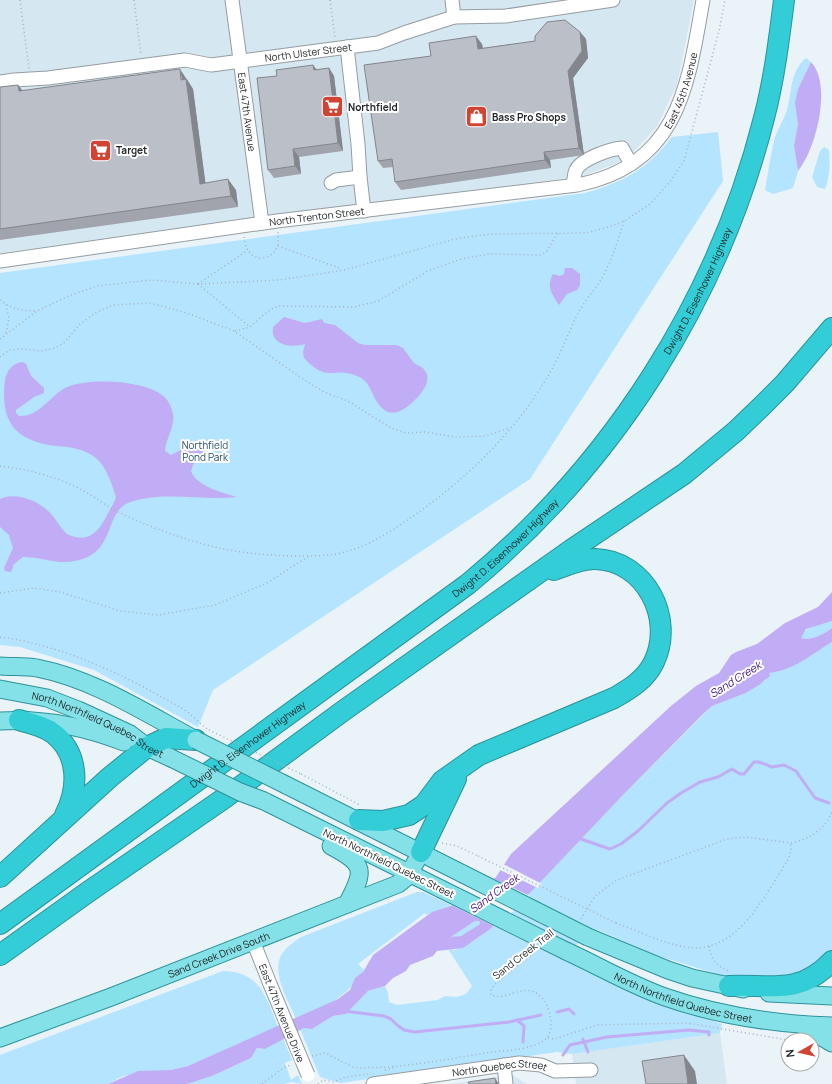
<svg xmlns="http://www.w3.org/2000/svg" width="832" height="1084" font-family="Manrope,sans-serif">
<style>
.built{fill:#d5e7f1}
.green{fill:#b4e4ff}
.water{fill:#c0adf6;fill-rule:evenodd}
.pier{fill:#e9f3f8}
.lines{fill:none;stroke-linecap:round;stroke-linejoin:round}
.stream{stroke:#c0adf6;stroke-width:3}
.minor-casing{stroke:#949da2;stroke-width:15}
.major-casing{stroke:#2d939a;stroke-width:19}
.highway-casing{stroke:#2d939a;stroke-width:22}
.path{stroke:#aab2b6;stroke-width:1.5;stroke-dasharray:1 3;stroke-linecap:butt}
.minor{stroke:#fff;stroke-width:13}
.major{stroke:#84e1e7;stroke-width:17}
.highway{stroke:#32cdd7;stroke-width:20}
.minor-bridge-casing{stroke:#949da2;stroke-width:15;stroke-linecap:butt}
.major-bridge-casing{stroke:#2d939a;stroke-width:19;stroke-linecap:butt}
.path-bridge{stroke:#aab2b6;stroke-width:1.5;stroke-dasharray:1 3;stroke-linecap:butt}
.minor-bridge{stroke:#fff;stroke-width:13}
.major-bridge{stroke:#84e1e7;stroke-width:17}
.wall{fill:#a1a4ac}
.shaded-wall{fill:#83868c}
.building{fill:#bbbfc8;stroke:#83868c}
.labels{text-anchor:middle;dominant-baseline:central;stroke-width:4;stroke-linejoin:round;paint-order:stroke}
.street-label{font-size:10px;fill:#232729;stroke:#fff}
.poi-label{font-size:10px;font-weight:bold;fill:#232729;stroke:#fff;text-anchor:start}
.park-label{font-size:10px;fill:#1d4c63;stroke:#fff}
.water-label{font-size:11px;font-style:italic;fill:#3f107a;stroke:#fff}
</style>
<rect width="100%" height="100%" fill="#e9f3f8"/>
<g class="built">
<path d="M0,0H694L677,85L656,128L626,160L582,176L0,253Z"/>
<path d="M720,1033L727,1084H576L572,1054Z"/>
<path d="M512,1075L527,1084H451Z"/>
</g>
<g class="green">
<path d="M806,58L811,62L798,89V124L794,146L798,171L793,188L773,194L765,190C768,174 770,157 774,141C777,129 785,119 788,106C792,88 791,71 806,58Z"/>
<path d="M718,132L723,181L530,479L213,690L198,727L94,670L20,647L0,645V273L585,193C624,182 647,169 672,137Z"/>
<path d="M824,147L829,150C830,164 830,176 825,189L817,187L812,177L820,151Z"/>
<path d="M832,621V628C824,634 811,641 801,638C805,625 821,625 832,621Z"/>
<path d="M832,642V951L827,958L793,979L727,977L655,955L598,930L558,957L653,1001L722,1024L720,1033L572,1054L557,1052L340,1083L320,1077L300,1029L309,1027L312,1029L333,1016L346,1014L368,991L385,986L388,993L389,1002L397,1005L438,1000L445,996L457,997L466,994L472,986L448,949L455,950L475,940L489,930L532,891L623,795L712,706L746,693L766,680L769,673C793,671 812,654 832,642Z"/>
<path d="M417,892H423L451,905L426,915L425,913L358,964L364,970C344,1000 328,1005 296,1019C288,1000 267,967 286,949C290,944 296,941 301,937Z"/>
<path d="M475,921H479L480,924L461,936L450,938Z"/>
<path d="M223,971C261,972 266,997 278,1027L188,1066L171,1070L123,1076L108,1084H0V1055Z"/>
<path d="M283,1038L292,1060L285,1063L291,1080L298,1075L302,1084L292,1082L284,1084H187L212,1076L251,1058L257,1048L265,1049Z"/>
</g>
<g class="water">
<path d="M811,62C832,84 817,148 798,171L794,146L798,124L795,103L798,89Z"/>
<path d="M565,268H572L580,274V285L577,290L567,294L559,305C552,294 546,287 553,274L560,276L564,274Z"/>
<path d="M284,317L305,323L322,319L324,323L335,325L358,343L365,345H397L403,348L414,363L423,368L427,374C429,383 424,389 419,396C406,409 391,423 377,402C370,391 370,381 357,376C334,366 328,384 304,358L303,352L305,344C292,348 270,346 273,327Z"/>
<path d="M23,362L26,364L31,376L44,388V393L34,397L16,410V413L19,416C39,417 49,397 65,388C85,377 144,380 162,395C167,398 170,404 172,410C177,426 166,436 165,451L171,455L190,445L215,440L193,465L191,471C196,486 223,493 237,497C201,501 162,490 128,503C104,513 116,554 75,561C58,565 41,557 23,557L14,564L11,572L5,571L4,568L13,548L9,535L0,527V499C14,492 36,500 47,510C55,516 59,527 67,534C88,544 99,532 107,515C110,509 114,504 116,497C112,485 107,468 97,459C86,449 71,447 57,446C14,441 0,421 5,380C7,369 13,363 23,362Z"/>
<path d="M832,592V621L806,629L801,638C811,641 824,634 832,628V642C812,654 793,671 769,673L770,676L759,685L746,693L712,706L702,715L623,795L532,891L489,930L463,948L437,951L433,956L410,965L406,971L393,978L385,986L368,991L346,1014L333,1016L312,1029L304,1028L265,1049L257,1048L251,1058L212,1076L187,1084H108L138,1071L171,1070L188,1066L338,999L350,990L355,978L363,972L373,955L432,912L456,904L472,896L496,877L511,854L671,706L696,686L719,673L731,655L736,652L757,644L785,623L818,607ZM475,921H479L480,924L461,936L451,937Z"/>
</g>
<g class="pier">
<path d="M503,864L542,884L538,888L500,870Z"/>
<path d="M492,878L530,896L496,927L449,904L471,894Z"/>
</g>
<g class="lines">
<g class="stream">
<path d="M578,838L610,849L621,844L638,831L667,803L681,793L700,782L718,777L732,769L740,774H744L754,762H759L772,767L784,765L796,771L815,798L829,803"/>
<path d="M344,1011L384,1016L391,1019L397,1025L404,1030L415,1032L509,1022L541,1015"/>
<path d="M557,1012L569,1009L574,1014"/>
<path d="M517,1020L524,1026L523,1042"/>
<path d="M583,1039L588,1052"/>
<path d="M563,1055L570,1045L607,1037L689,1030L709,1032V1035"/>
</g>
<defs>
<g id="minor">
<path id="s1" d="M232,0L262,223"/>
<path d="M452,0L454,17"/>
<path d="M347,47L358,144L360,177"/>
<path id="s2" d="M0,82L14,80L48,78L185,60L211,65L378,43L404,33L454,17L506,16L613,0"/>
<path d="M331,183L336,180L360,177L364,211"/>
<path d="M573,185C574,181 574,174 576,170C581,159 610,149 622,148L631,164"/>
<path id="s3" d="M0,261L277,221L577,185C679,165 688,86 703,0"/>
<path d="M253,941L270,984"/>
<path d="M504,1065L506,1084"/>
<path id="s4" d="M373,1084L519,1063L541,1065L555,1071L591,1070"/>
</g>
<g id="major">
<path d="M0,666C12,667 25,666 37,668C93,679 144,712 194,739"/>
<path id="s5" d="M0,689L47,698L78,710L130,734L147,747L171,758"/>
<path d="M0,721C44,718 83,726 124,742"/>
<path d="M286,785L463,874"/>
<path d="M264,801L441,889"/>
<path d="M331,846C366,864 365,871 347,904"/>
<path d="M588,937L668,970L692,978L743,989"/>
<path id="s6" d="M566,951C599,966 631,985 665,997C719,1016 776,1024 832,1026"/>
<path d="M769,993L832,996"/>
<path d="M805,1027L832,1043"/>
<path id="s7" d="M0,1038L111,997L398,884L408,876L421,852"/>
</g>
<g id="highway">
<path d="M19,720C31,724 44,726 54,734C79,754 79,788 65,815"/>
<path d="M359,820L383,821L409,815L424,805L442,781L479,755L614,698C630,689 646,679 654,662C675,618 645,560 595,559C580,559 568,565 554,570"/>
<path d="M421,852L456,779"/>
<path d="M0,877L110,777L147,747L166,738L196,740"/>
<path id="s8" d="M0,924L468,584C613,464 718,300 764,118C774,80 779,40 784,0"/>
<path d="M0,955L88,892L226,797L343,711L571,550L684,474L736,431L761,407L785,383L832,328"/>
<path d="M729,986C770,984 799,996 832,961"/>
</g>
</defs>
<use href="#minor" class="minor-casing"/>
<use href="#major" class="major-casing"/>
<use href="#highway" class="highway-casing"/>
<g class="path">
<path d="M20,0L29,69"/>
<path d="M134,0L141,55"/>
<path d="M330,0L335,37"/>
<path d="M244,237C245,241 245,246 247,249C254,262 272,260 277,247C279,242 278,236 278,231"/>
<path d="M278,246L342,269"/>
<path d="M198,284L250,327"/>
<path d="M198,284L248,250"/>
<path d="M0,300C11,309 23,311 37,311"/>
<path d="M235,331L250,327L268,311L278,306L354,307L378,301L428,271L461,259L490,254L540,255L546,252L558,233"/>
<path d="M6,333L9,318L6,305"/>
<path d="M0,339L37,311L71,295L97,286L151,280L198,284L279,280L344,270L455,239L489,234L586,233L605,228L624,221L650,204L669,183L684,161L719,31L725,0"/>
<path d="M0,357L9,350L23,349L40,351L55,348L65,342L80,324L95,313L113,305L150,303L187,313L234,331L303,379L324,392L348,401L391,428L406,433L425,432L455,437L485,436L510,428"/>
<path d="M0,466C25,469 51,475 74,486C90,493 104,505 120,513C152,528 185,540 219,548C248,555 317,560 345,552C367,546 387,534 406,521C459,485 509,439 543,384C558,362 567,335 579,311C586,300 595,289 602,278C612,260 618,240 624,221"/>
<path d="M0,593L34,588L60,592L120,611L158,615L215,605L267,583L309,556"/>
<path d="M0,637C66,646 126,676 183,709C193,715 199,724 209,730"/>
<path d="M301,774L360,805"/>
<path d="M442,843L457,846L478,856"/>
<path d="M581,919L595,896L617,880L727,839L746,837L791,843C810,839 824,830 832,812"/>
<path d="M616,923C638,931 662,943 685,947C737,956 764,896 788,860L791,850V843"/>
<path d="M709,946C711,959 716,966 729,971"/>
<path d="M548,1038L554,1039L597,1025L687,1023L788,1040"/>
<path d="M312,1056L325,1053L353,1067L359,1068C372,1067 385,1068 398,1066C430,1063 461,1057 492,1052C509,1050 527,1050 542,1042C557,1034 551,1005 540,996C524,981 507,1002 491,995V990L495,984L536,951"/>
<path d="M385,1070L395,1067"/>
<path d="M262,1084L282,1069L292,1064"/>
<path d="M318,1084L323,1080L333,1082L346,1077L368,1074"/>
</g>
<use href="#minor" class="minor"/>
<use href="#major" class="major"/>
<use href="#highway" class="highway"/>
<defs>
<path id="minor-bridge" d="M270,984L308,1075"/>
<g id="major-bridge">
<path d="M196,740L286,785"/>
<path d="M171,758L240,792L264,801"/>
<path d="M463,874L588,937"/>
<path d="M441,889L566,951"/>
</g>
</defs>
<use href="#minor-bridge" class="minor-bridge-casing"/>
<use href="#major-bridge" class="major-bridge-casing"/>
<g class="path-bridge">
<path d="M209,730L301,774"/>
<path d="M478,856L616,923"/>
</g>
<use href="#minor-bridge" class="minor-bridge"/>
<use href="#major-bridge" class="major-bridge"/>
</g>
<g class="wall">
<path d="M580,32L586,39L588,58L573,78L584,155L550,160L551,168L401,190L395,182L393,167L383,168L378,161L431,56L482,44L483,48L535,41Z"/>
<path d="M313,65L317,70L329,68L334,76L343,151L299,157L301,174L274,178L268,170L277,76Z"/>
<path d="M187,79L193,89L205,183L236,190L238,207L0,240V87L18,85L23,91Z"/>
</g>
<g class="shaded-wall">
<path d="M580,32L586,39L588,58L573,78L584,155L579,148L568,71Z"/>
<path d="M476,36L482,44L484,57L478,49Z"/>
<path d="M313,65L319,73L314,70Z"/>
<path d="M329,68L334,76L343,151L338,143Z"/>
<path d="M180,69L193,89L207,194L200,184Z"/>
<path d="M18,85L26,95L19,91Z"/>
<path d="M293,149L299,157L301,174L295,166Z"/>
<path d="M544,152L550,160L551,168L545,160Z"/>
<path d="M228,179L236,190L238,207L231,196Z"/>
<path d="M684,1055L695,1071L697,1084H688Z"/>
<path d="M495,1078L499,1084H496Z"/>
</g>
<g class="building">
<path d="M565,20L580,32L582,51L568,71L579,148L544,152L545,160L395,182L392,159L378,161L364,65L431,56L429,43L476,36L478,49L535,41V36L547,22Z"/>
<path d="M313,65L314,70L329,68L338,143L293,149L295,166L268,170L257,78L277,76L276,70Z"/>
<path d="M180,69L181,80L186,79L200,184L228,179L231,196L0,229V87L18,85L19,91Z"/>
<path d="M684,1055L688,1084H646L642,1061Z"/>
<path d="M495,1078L496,1084H469L468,1082Z"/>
</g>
<defs>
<symbol id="supermarket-square" viewBox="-11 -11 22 22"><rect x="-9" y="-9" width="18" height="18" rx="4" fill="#d14434" stroke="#fff"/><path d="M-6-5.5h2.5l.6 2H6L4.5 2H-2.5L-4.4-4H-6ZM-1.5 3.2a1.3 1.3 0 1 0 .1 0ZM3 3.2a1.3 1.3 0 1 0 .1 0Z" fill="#fff"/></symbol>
<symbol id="shop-square" viewBox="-11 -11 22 22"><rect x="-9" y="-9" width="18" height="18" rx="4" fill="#d14434" stroke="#fff"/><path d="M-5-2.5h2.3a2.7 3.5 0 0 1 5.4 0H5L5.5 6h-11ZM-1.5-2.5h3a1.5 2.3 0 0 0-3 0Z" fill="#fff"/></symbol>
</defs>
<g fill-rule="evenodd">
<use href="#supermarket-square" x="320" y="94" width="25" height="25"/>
<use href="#shop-square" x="464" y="104" width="25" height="25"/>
<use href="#supermarket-square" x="88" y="138" width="25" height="25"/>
</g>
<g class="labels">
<g class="street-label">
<text stroke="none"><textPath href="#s2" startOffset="311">North Ulster Street</textPath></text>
<text stroke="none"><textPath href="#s3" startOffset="732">East 45th Avenue</textPath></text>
<text stroke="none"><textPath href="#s1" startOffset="113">East 47th Avenue</textPath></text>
<text stroke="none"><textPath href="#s3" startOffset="320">North Trenton Street</textPath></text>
<text stroke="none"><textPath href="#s8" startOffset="954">Dwight D. Eisenhower Highway</textPath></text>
<text stroke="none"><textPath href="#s8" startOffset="630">Dwight D. Eisenhower Highway</textPath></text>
<text stroke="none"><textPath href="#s5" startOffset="105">North Northfield Quebec Street</textPath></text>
<text stroke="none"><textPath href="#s8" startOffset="306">Dwight D. Eisenhower Highway</textPath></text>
<text transform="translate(389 863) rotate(26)">North Northfield Quebec Street</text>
<text transform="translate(523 954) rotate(-38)">Sand Creek Trail</text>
<text stroke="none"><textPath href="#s7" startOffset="234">Sand Creek Drive South</textPath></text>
<text stroke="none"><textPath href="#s6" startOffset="127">North Northfield Quebec Street</textPath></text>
<text transform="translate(282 1013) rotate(68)">East 47th Avenue Drive</text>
<text stroke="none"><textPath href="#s4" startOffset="128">North Quebec Street</textPath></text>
</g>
<g class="poi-label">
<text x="348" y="107">Northfield</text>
<text x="492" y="117">Bass Pro Shops</text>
<text x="116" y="150">Target</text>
</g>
<g class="park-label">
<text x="205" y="445">Northfield<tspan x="205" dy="12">Pond Park</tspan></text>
</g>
<g class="water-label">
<text transform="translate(735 679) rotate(-32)">Sand Creek</text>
<text transform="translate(494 893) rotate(-36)">Sand Creek</text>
</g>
</g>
<g transform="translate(800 1052) rotate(262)"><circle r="19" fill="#ffffff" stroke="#a7a9a9"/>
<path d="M0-3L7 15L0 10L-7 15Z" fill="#d14434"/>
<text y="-6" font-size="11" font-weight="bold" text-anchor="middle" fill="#232729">N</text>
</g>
</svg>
